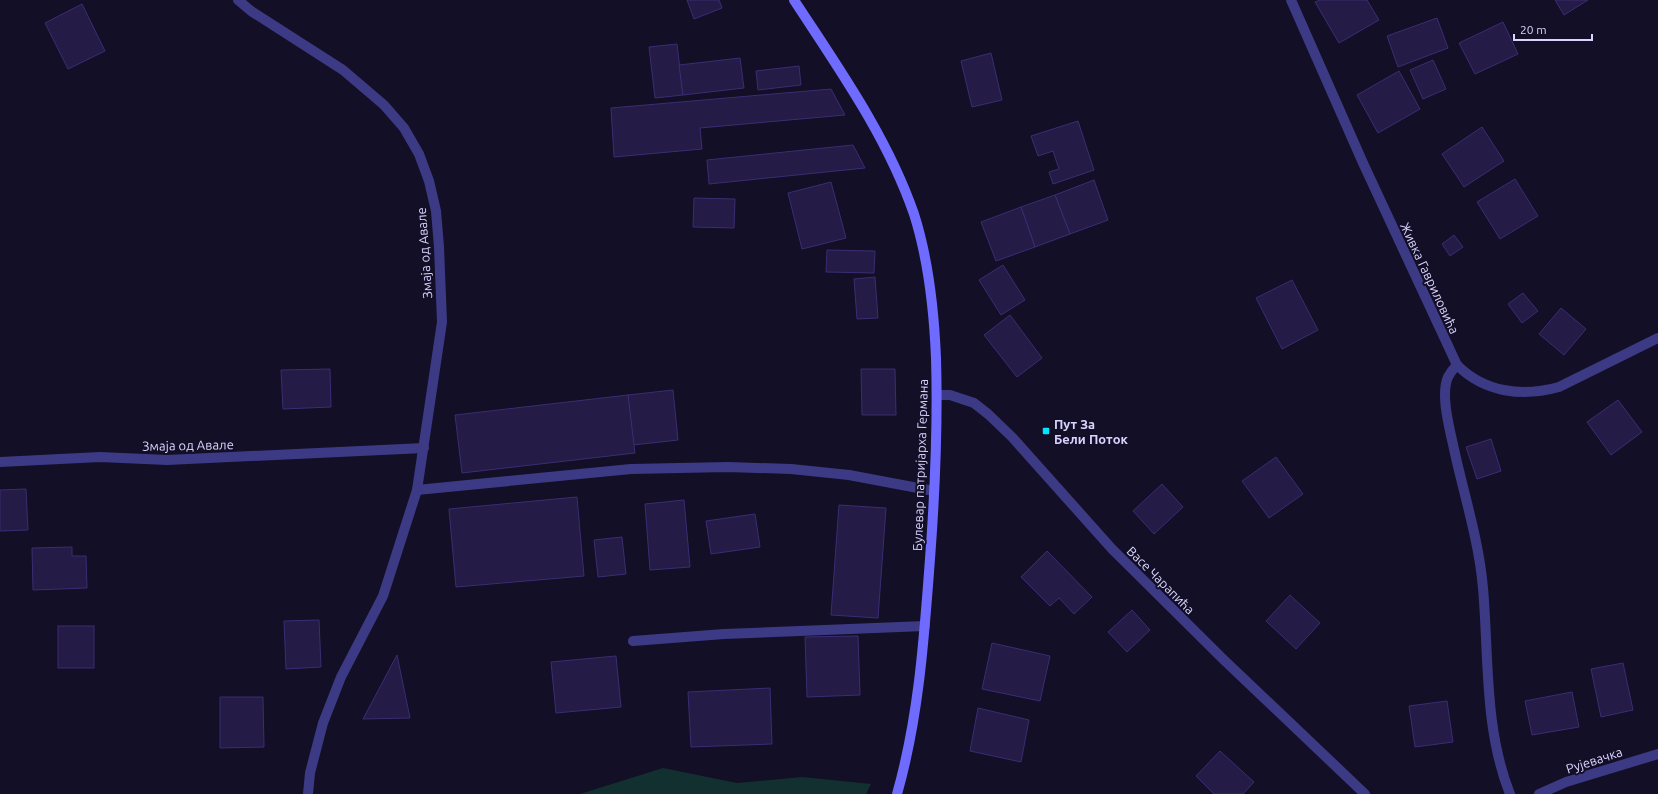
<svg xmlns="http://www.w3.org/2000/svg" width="1658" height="794" font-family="Ubuntu,sans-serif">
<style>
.green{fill:#12302f}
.building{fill:#241b47;stroke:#3b2d73}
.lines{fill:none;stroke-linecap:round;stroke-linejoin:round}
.service{stroke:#3d3a85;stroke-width:10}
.minor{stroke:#3d3a85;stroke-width:10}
.tertiary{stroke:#3d3a85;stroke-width:10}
.secondary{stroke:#6f6bff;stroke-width:10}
.poi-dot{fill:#00e5ff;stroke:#130f26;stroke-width:1.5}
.labels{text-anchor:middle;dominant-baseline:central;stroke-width:4;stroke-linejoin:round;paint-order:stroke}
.street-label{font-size:13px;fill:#d9d4ff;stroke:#130f26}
.poi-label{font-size:13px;font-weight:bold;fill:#d9d4ff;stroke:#130f26;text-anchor:start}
</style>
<rect width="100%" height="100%" fill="#130f26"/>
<path class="green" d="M663,768L737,783L802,777L871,784L866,794H580Z"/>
<g class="building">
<path d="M687,0H719L722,8L694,19Z"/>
<path d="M1320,0H1367L1379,20L1339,43L1315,2Z"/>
<path d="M1555,0H1588L1564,15Z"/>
<path d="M82,4L105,51L68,69L45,23Z"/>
<path d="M1437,18L1448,48L1398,67L1387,36Z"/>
<path d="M1503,22L1518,54L1475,74L1459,43Z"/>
<path d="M677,44L683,95L655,98L649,47Z"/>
<path d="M991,53L1002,100L972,107L961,61Z"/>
<path d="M740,58L744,88L683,95L679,65Z"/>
<path d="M1433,60L1446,89L1423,99L1410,70Z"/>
<path d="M799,66L801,85L758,90L756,71Z"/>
<path d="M1399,71L1420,109L1378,133L1357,95Z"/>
<path d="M831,89L845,115L700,128L702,149L614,157L611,108Z"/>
<path d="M1078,121L1094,170L1053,184L1049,172L1059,169L1053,151L1038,156L1031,136Z"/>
<path d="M1482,127L1504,161L1464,187L1442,154Z"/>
<path d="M853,145L865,168L709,184L707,160Z"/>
<path d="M1515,179L1538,216L1500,239L1477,202Z"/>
<path d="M1094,180L1108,220L1070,234L1055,195Z"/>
<path d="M831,182L846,238L802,249L788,193Z"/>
<path d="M1055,195L1070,234L1035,247L1021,207Z"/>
<path d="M694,198L735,199L734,228L693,227Z"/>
<path d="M1021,207L1035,247L996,261L981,222Z"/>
<path d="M1454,235L1463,247L1450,256L1442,244Z"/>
<path d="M827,250L875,251L874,273L826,272Z"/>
<path d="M1003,265L1025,300L1001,315L979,280Z"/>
<path d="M875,277L878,318L857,319L854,279Z"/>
<path d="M1292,280L1318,330L1282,349L1256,298Z"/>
<path d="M1523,293L1538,311L1522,323L1508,304Z"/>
<path d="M1561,308L1586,329L1564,355L1539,334Z"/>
<path d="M1010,315L1042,358L1017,377L984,335Z"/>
<path d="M330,369L331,407L283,409L281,370Z"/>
<path d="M861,369H895L896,415H862Z"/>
<path d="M673,390L678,440L633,445L628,395Z"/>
<path d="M628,395L635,453L462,473L455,415Z"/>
<path d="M1618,400L1642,432L1611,455L1587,422Z"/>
<path d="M1491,439L1501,471L1477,479L1466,447Z"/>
<path d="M1276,457L1303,494L1269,518L1242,481Z"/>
<path d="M1162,484L1183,507L1154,534L1133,511Z"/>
<path d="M26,489L28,530L0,531V490Z"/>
<path d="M577,497L584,576L456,587L449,509Z"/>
<path d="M684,500L690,567L650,570L645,504Z"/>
<path d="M839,505L886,508L878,618L831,615Z"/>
<path d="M755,514L760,547L711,554L706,521Z"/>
<path d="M622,537L626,574L598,577L594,540Z"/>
<path d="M72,547V556H86L87,588L33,590L32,548Z"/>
<path d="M1047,551L1092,597L1074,614L1059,598L1050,606L1021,577Z"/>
<path d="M1290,595L1320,623L1296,649L1266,621Z"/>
<path d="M1132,610L1150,630L1127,652L1108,632Z"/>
<path d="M319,620L321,667L286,669L284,621Z"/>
<rect x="58" y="626" width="36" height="42"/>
<path d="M858,636L860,695L807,697L805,637Z"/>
<path d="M992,643L1050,656L1040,701L982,689Z"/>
<path d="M397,655L410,718L363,719Z"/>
<path d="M616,656L621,707L556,713L551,662Z"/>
<path d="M1623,663L1633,710L1601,717L1591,669Z"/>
<path d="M770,688L772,744L691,747L688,692Z"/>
<path d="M1572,692L1579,727L1532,735L1525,701Z"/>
<path d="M220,697H263L264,747L220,748Z"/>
<path d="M1447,701L1453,742L1415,747L1409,706Z"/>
<path d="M978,708L1029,720L1021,762L970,751Z"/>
<path d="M1220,751L1254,782L1243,794H1214L1196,776Z"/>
</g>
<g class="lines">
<g class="service">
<path d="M1457,365C1453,369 1450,373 1448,377C1440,395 1450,430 1454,449C1464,495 1479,541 1483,588C1489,657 1484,729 1510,794"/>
<path d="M0,462L100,457L167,460L424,448"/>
<path d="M417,490L631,469L728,467L791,469L849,475L934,491"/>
<path d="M633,641L724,634L925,626"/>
</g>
<g class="minor">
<path d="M238,0L251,11L343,70L384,105L404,128L419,154L429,181L436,211L439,247L442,322L417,490L383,596L341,677L323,723L310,773L308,794"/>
<path d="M1291,0L1363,163L1457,365C1485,393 1523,397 1559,387L1658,338"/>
<path d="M1539,794L1566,782L1658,754"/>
</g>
<path class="tertiary" d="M937,395H950L974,403L988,414L1012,437L1112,549L1224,660L1365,794"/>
<path class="secondary" d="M794,0C839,69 887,136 914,214C929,261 934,310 936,358C938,425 935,492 930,559C924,638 919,717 897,794"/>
</g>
<rect class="poi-dot" x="1042" y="427" width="8" height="8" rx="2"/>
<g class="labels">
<g class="street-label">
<text transform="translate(424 253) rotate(-94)">Змаја од Авале</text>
<text transform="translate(1430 278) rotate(65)">Живка Гавриловића</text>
<text transform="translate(188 445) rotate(-1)">Змаја од Авале</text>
<text transform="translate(920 465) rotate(-88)">Булевар патријарха Германа</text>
<text transform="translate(1161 580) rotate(45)">Васе Чарапића</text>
<text transform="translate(1594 760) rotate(-18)">Рујевачка</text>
</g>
<g class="poi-label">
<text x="1054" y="424">Пут За<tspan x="1054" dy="15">Бели Поток</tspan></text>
</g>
</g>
<path d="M1514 34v6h78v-6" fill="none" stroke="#d9d4ff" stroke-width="2"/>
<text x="1520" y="34" font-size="12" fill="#d9d4ff" stroke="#130f26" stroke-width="3" paint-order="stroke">20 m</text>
</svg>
